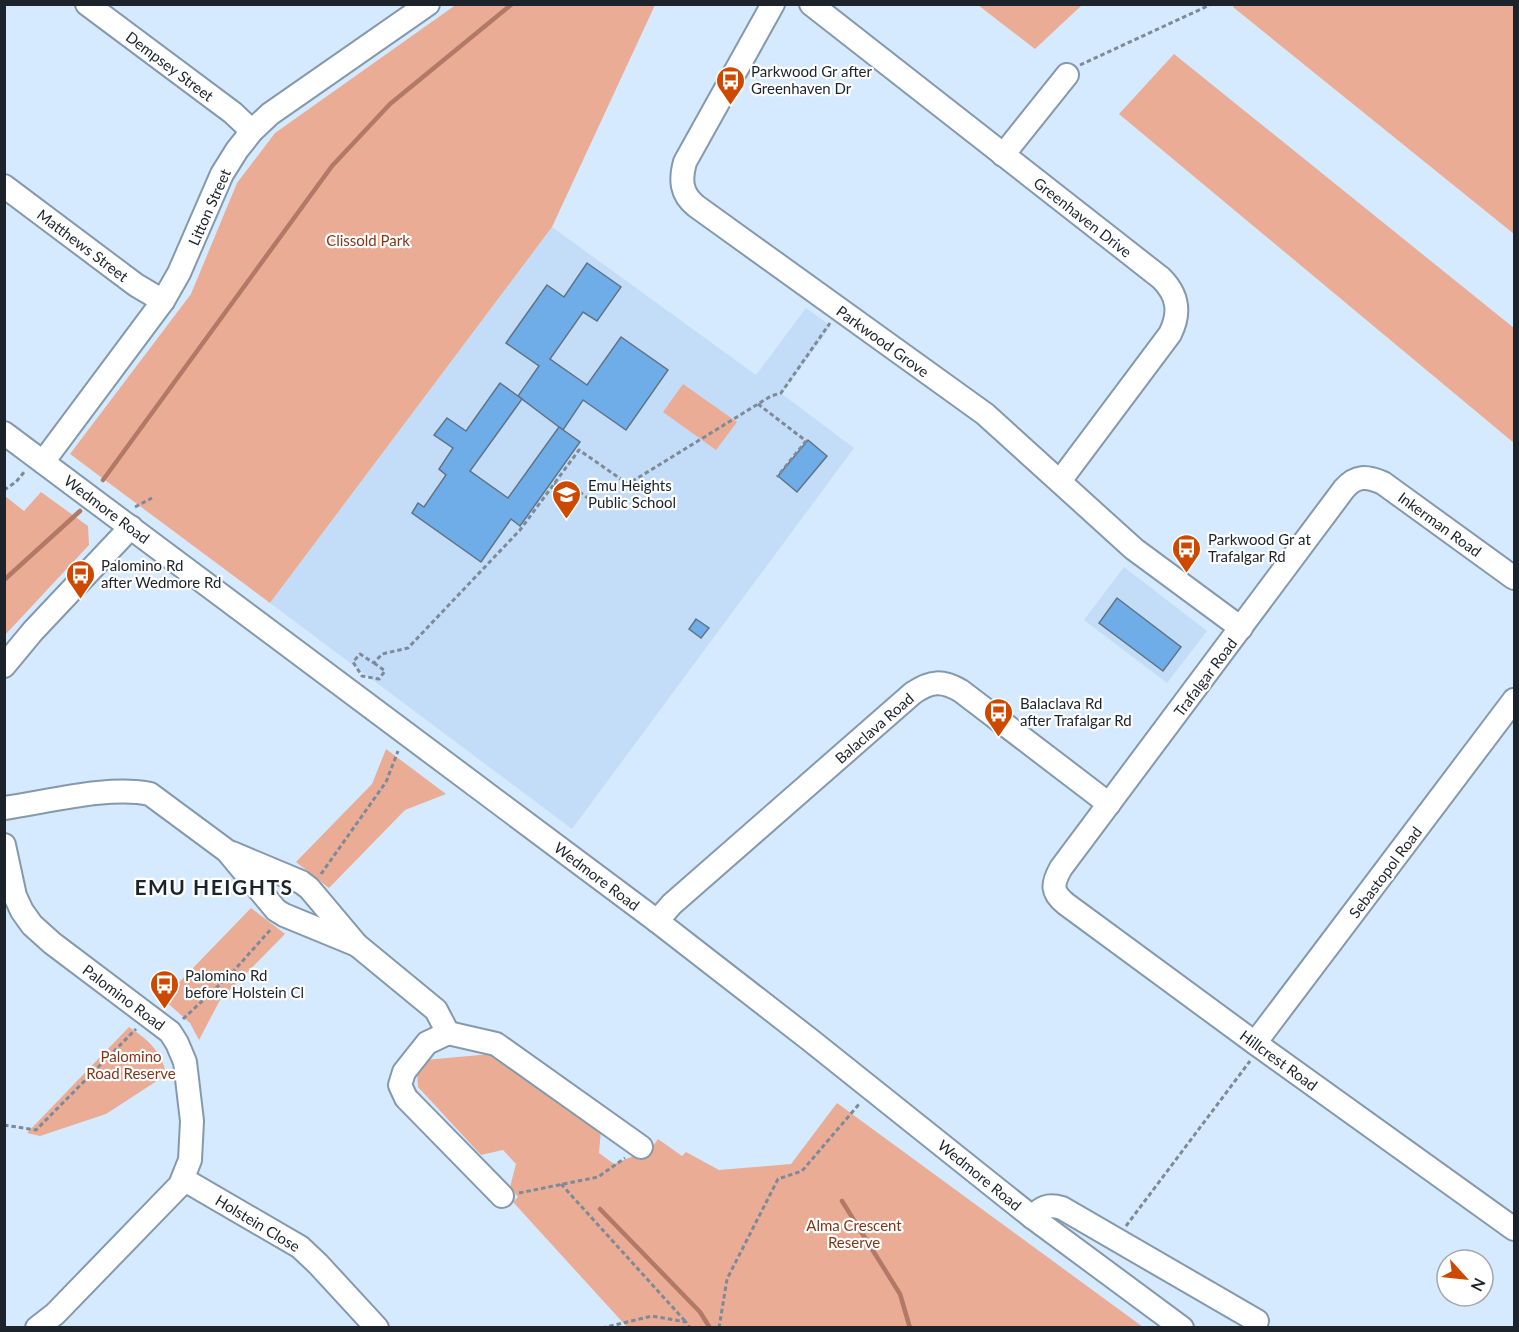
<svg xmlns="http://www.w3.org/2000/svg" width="1519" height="1332" font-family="Lato,sans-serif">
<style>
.built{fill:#c3ddf8}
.green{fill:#eaac95}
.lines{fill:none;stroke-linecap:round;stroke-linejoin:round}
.stream{stroke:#b27a66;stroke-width:4.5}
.building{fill:#6eade8;stroke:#607385;stroke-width:1.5}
.minor-casing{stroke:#8599ac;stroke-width:26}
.path{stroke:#7c8a99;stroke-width:3;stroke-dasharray:4.5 3;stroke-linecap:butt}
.minor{stroke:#fff;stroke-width:22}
.labels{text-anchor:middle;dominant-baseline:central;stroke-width:4.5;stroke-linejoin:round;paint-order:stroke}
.street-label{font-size:15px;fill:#1c232b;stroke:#fff}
.poi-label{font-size:15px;fill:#1c232b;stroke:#fff;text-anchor:start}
.park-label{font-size:15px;fill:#803619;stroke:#fff}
.district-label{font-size:21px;font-weight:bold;letter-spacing:1.5px;fill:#1c232b;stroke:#fff}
</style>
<rect width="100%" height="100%" fill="#d5eaff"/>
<g class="built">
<path d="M552,227L756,375L806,308L831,326L782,394L854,448L572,829L270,603Z"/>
<path d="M1124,567L1207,631L1167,683L1084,620Z"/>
</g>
<g class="green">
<path d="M457,4L655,5L552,227L270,603L70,454L191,294L237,183L275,133Z"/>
<path d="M1236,4L1514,5V234L1233,7Z"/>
<path d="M978,5H1082L1035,49Z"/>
<path d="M1174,54L1514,328V443L1119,114Z"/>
<path d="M683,384L737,422L716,450L663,412Z"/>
<path d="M41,492L88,526L89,545L5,635V496L24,511Z"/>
<path d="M386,749L446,794L405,810L329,888L296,862L372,784Z"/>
<path d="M251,908L285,934L220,1000L199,1040L190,1023L163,999Z"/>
<path d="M129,1027C148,1040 162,1051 166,1075L106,1114L40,1136L27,1133Z"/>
<path d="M491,1054L601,1130L599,1153L614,1164L636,1155L644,1159L658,1139L682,1156L686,1152L719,1170L791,1164L837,1103L1143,1327H627L513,1202L518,1197L510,1187L516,1164L503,1150L481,1155L418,1087L417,1071L425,1060Z"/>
</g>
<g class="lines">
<g class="stream">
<path d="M103,480L332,166L390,104L512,4"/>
<path d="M4,580L80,511"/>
<path d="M842,1201L900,1294L910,1328"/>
<path d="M600,1209L700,1312L710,1328"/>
</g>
</g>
<g class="building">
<path d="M587,263L621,287L597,321L583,312L550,359L587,385L621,337L668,370L626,430L583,400L563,430L518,396L539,366L506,343L547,285L564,297Z"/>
<path d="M500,383L522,399L470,471L508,498L559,427L580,442L520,526L511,519L481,562L412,513L418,503L424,507L446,475L439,469L453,448L434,435L447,418L466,431Z"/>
<path d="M808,440L827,456L797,492L778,476Z"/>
<path d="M1117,598L1181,647L1163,671L1099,623Z"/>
<path d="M696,619L709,628L701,638L689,629Z"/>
</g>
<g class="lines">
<defs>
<g id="minor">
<path d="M87,4L233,113L252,131"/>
<path d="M773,4L685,162C680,180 681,194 696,206L985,414L1134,549L1241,628"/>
<path d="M811,4L1161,278C1178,295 1181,312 1170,334L1060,481"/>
<path d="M1003,155L1067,75"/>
<path d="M4,186L136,285L163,301"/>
<path d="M4,433L657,921L809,1039L1032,1217L1182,1328"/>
<path d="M43,462L163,301L179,273L222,174L237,150L252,131L270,114L428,4"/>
<path d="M1514,578L1383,483C1367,476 1356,475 1344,489L1061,868C1052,884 1051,892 1066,904L1255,1043L1514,1229"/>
<path d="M4,666L33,631L131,527"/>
<path d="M4,808C47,802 110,785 150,794L227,851L276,910L284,915L357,945"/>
<path d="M4,845L15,896L22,911L32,925L52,943L170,1032L177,1043L185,1062L192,1121L190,1160L180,1185L55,1314L37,1328"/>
<path d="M232,853L301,882L309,888L357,945L436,1010L448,1033"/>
<path d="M657,921L672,904L913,693C931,681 942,680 961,691L1109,804"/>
<path d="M448,1033L496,1044L641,1147"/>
<path d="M448,1033L427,1043L404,1072L400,1085L406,1098L502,1196"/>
<path d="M1255,1043L1514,700"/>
<path d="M183,1179L300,1247L318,1264L377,1328"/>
<path d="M1032,1217C1042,1207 1048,1204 1062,1208L1257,1321"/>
</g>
</defs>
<use href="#minor" class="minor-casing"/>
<g class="path">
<path d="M1080,65L1212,4"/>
<path d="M758,404L806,441L777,477"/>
<path d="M554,484H562L565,481L589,499"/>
<path d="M4,490L16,482L25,471"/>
<path d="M135,507L152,498"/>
<path d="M374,663L385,671L379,679L362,676L353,662L360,654L374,663L382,654L408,648L520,530L579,450L628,484L771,396L781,393L830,323"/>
<path d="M321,874L386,782L398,751"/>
<path d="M183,1019L230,975L272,928"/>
<path d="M4,1125L36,1130L136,1029"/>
<path d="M561,1184L686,1322"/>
<path d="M519,1193L598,1177L625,1158"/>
<path d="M1126,1226L1250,1061"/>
<path d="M602,1328L652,1316L686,1322L690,1328"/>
<path d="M719,1328L727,1279L778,1179L802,1171L860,1103"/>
</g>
<use href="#minor" class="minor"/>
</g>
<defs>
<symbol id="bus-pin" viewBox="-11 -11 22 30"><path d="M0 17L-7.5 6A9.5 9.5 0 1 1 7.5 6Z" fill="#cd4900" stroke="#fff"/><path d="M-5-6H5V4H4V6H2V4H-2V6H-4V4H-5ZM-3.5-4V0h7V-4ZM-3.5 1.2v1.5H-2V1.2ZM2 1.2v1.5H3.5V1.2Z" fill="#fff"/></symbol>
<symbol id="school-pin" viewBox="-11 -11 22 30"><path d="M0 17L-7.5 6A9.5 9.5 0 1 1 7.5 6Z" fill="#cd4900" stroke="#fff"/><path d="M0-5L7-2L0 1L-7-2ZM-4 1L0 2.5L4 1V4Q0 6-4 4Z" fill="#fff"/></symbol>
</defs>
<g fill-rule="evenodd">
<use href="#bus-pin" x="714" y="64" width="33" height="45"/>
<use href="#school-pin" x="550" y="478" width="33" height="45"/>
<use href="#bus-pin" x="1170" y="532" width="33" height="45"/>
<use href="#bus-pin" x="64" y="558" width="33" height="45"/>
<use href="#bus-pin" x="982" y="696" width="33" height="45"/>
<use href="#bus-pin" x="148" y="968" width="33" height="45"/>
</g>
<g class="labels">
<g class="street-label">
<text transform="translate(170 66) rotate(37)">Dempsey Street</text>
<text transform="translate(209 207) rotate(-66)">Litton Street</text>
<text transform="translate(1083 217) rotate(38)">Greenhaven Drive</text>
<text transform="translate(83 245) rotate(37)">Matthews Street</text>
<text transform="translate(883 341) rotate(36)">Parkwood Grove</text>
<text transform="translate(107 509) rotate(37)">Wedmore Road</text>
<text transform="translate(1440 524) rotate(36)">Inkerman Road</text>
<text transform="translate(1205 677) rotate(-53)">Trafalgar Road</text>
<text transform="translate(874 728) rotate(-41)">Balaclava Road</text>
<text transform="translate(1385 872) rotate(-53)">Sebastopol Road</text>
<text transform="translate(597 876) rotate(37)">Wedmore Road</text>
<text transform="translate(124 997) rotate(37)">Palomino Road</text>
<text transform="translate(1279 1060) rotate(36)">Hillcrest Road</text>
<text transform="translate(980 1175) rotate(39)">Wedmore Road</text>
<text transform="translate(258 1223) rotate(31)">Holstein Close</text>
</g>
<g class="poi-label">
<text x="751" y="71">Parkwood Gr after<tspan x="751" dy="17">Greenhaven Dr</tspan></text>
<text x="588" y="485">Emu Heights<tspan x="588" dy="17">Public School</tspan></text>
<text x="1208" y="539">Parkwood Gr at<tspan x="1208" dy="17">Trafalgar Rd</tspan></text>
<text x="101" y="565">Palomino Rd<tspan x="101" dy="17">after Wedmore Rd</tspan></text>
<text x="1020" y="703">Balaclava Rd<tspan x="1020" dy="17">after Trafalgar Rd</tspan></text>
<text x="185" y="975">Palomino Rd<tspan x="185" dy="17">before Holstein Cl</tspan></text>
</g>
<g class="park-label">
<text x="368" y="240">Clissold Park</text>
<text x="131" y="1056">Palomino<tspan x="131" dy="17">Road Reserve</tspan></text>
<text x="854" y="1225">Alma Crescent<tspan x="854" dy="17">Reserve</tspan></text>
</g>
<g class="district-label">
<text x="214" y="886">EMU HEIGHTS</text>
</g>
</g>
<rect width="1519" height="1332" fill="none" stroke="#1c232b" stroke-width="12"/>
<g transform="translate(1465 1278) rotate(117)"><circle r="28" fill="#ffffff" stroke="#a4a7aa" stroke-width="1.5"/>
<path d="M0-4.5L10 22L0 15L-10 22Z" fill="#cd4900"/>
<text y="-9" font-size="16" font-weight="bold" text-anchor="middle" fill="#1c232b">N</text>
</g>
</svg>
